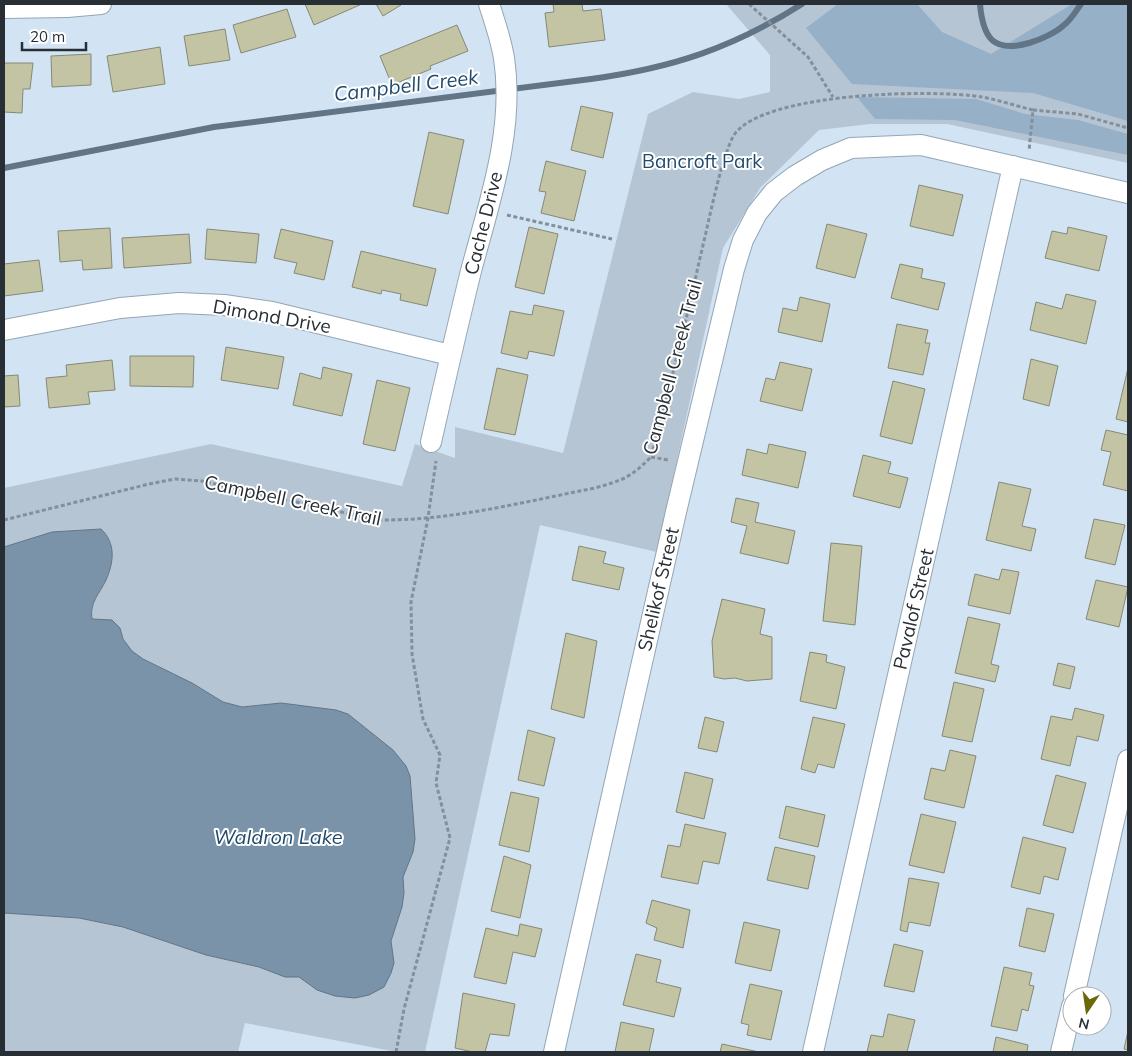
<svg xmlns="http://www.w3.org/2000/svg" width="1132" height="1056" font-family="Mulish,sans-serif">
<style>
.green{fill:#b5c5d3}
.forest{fill:#96b0c7}
.water{fill:#7a93a9;stroke:#617586}
.lines{fill:none;stroke-linecap:round;stroke-linejoin:round}
.stream{stroke:#617586;stroke-width:6}
.building{fill:#c2c4a4;stroke:#878875}
.minor-casing{stroke:#94a5b4;stroke-width:22}
.path{stroke:#838f9b;stroke-width:3;stroke-dasharray:4 2.5;stroke-linecap:butt}
.minor{stroke:#fff;stroke-width:20}
.labels{text-anchor:middle;dominant-baseline:central;stroke-width:4;stroke-linejoin:round;paint-order:stroke}
.park-label{font-size:19px;fill:#204b6c;stroke:#fff}
.street-label{font-size:19px;fill:#272e34;stroke:#fff}
.water-label{font-size:20px;font-style:italic;fill:#1f4a6b;stroke:#fff}
</style>
<rect width="100%" height="100%" fill="#d2e4f4"/>
<path class="green" d="M726,4H1128V163L947,124H870L819,130L760,188L723,248L657,552L540,525L425,1052H397L245,1023L238,1052H4V913L79,918L123,927L206,955L259,967L285,977H299L317,990L394,963L391,941L402,907L404,893L403,877L413,852L415,839L410,776L406,766L393,750L348,714L336,710L281,703L242,707L223,702L192,683L143,659L132,651L123,639L120,628L112,620H92C89,604 100,593 106,580C114,562 116,543 101,529L52,532L4,547V488L211,444L402,486L415,444L455,458V427L563,453L648,114L693,92L739,99L770,92V55Z"/>
<g class="forest">
<path d="M838,4H917L942,32L991,54L1072,4H1128V121L1033,93L852,84L806,28Z"/>
<path d="M857,97L976,99L1025,114L1078,120L1128,134V155L955,120L875,119Z"/>
</g>
<path class="water" d="M101,529C116,543 114,562 106,580C100,593 89,603 92,619L112,620L120,628L123,639L132,651L143,659L192,683L223,702L242,707L281,703L336,710L348,714L393,750L406,766L410,776L415,839L413,852L403,877L404,893L402,907L391,941L394,963L391,973L384,987L369,995L355,998L335,996L317,990L299,977H285L259,967L206,955L123,927L79,918L4,913V547L52,532Z"/>
<g class="lines">
<g class="stream">
<path d="M980,4C981,16 983,31 992,40C1009,55 1050,38 1064,25C1071,20 1076,11 1081,4"/>
<path d="M4,168L214,127L591,79C672,68 733,48 802,4"/>
</g>
</g>
<g class="building">
<path d="M305,4H362L314,25Z"/>
<path d="M376,4H401V5L383,16Z"/>
<path d="M553,4H582L583,11L601,9L605,40L549,47L545,13L554,12Z"/>
<path d="M287,9L296,37L241,53L233,25Z"/>
<path d="M457,25L468,51L430,66L431,69L392,85L380,56Z"/>
<path d="M225,29L230,60L189,66L184,36Z"/>
<path d="M160,47L165,84L113,92L107,56Z"/>
<path d="M91,54V85L52,87L51,56Z"/>
<path d="M4,63H33L30,89H23L22,113L4,112Z"/>
<path d="M581,106L613,113L603,158L571,150Z"/>
<path d="M429,132L464,140L448,214L413,206Z"/>
<path d="M546,161L586,171L574,221L541,213L546,192L539,191Z"/>
<path d="M919,185L963,195L953,236L910,226Z"/>
<path d="M827,224L867,234L855,278L816,268Z"/>
<path d="M529,227L558,234L544,294L515,287Z"/>
<path d="M1068,227L1107,236L1099,271L1045,258L1052,231L1067,234Z"/>
<path d="M110,228L112,268L83,270L82,260L60,262L58,231Z"/>
<path d="M207,229L259,234L256,263L205,259Z"/>
<path d="M281,229L333,241L324,280L294,273L297,263L274,258Z"/>
<path d="M189,234L191,263L124,268L122,238Z"/>
<path d="M361,251L436,269L427,306L400,300L401,294L382,290L381,294L352,287Z"/>
<path d="M39,260L43,291L4,296V264Z"/>
<path d="M900,264L923,269L921,278L945,283L938,310L891,298Z"/>
<path d="M1066,294L1096,301L1086,344L1030,330L1036,302L1062,309Z"/>
<path d="M800,297L830,304L822,342L778,332L783,308L797,311Z"/>
<path d="M534,305L564,311L554,356L529,351L527,359L501,353L510,311L532,315Z"/>
<path d="M897,324L928,330L925,343H930L923,375L888,368Z"/>
<path d="M226,347L284,357L278,389L221,380Z"/>
<path d="M130,356H194L193,387L130,386Z"/>
<path d="M1031,359L1058,366L1049,406L1023,399Z"/>
<path d="M112,360L115,390L88,392L90,404L49,408L46,378L67,376L66,365Z"/>
<path d="M780,362L812,369L802,411L760,401L766,378L775,380Z"/>
<path d="M323,367L352,374L342,416L293,405L300,373L321,379Z"/>
<path d="M497,368L528,375L515,435L484,429Z"/>
<path d="M1128,368V422L1116,419Z"/>
<path d="M18,375L20,406L4,407V376Z"/>
<path d="M377,380L410,388L395,451L363,444Z"/>
<path d="M893,381L925,389L912,444L880,436Z"/>
<path d="M1106,430L1128,435V491L1103,485L1111,452L1101,450Z"/>
<path d="M769,444L806,452L798,488L742,475L747,449L767,454Z"/>
<path d="M863,455L891,462L888,473L908,478L900,508L853,496Z"/>
<path d="M999,482L1031,489L1022,526L1036,529L1031,551L986,540Z"/>
<path d="M736,498L759,503L755,522L795,531L788,564L740,553L747,526L731,522Z"/>
<path d="M1094,519L1125,525L1115,565L1085,558Z"/>
<path d="M831,543L862,546L855,625L823,621Z"/>
<path d="M579,546L606,552L603,563L624,568L619,590L572,580Z"/>
<path d="M1002,569L1019,572L1010,614L968,605L975,574L999,580Z"/>
<path d="M1096,580L1128,587L1119,627L1086,619Z"/>
<path d="M722,599L765,609L760,634L772,637V679L747,681L735,678L724,679L714,677L712,641Z"/>
<path d="M968,617L1000,624L991,664L999,666L995,682L955,673Z"/>
<path d="M566,633L597,641L584,718L551,709Z"/>
<path d="M810,652L827,655L826,662L845,667L836,709L800,701Z"/>
<path d="M1058,663L1075,667L1070,689L1053,685Z"/>
<path d="M954,682L984,689L972,742L942,736Z"/>
<path d="M1075,708L1104,715L1098,741L1077,736L1070,766L1041,759L1051,716L1072,720Z"/>
<path d="M705,717L724,722L717,752L698,748Z"/>
<path d="M813,717L845,724L834,768L818,764L815,773L801,769Z"/>
<path d="M528,730L555,738L544,786L518,780Z"/>
<path d="M950,750L976,756L964,808L924,799L931,768L945,771Z"/>
<path d="M685,772L713,779L704,819L676,812Z"/>
<path d="M1056,775L1086,783L1073,833L1043,825Z"/>
<path d="M511,792L539,798L529,852L499,845Z"/>
<path d="M786,806L825,815L818,847L779,838Z"/>
<path d="M921,814L956,822L944,873L909,865Z"/>
<path d="M685,824L726,833L719,864L703,861L698,884L661,877L668,845L680,847Z"/>
<path d="M1023,837L1066,848L1058,880L1044,876L1040,894L1011,887Z"/>
<path d="M775,847L815,856L808,889L767,880Z"/>
<path d="M504,856L531,865L520,918L491,911Z"/>
<path d="M909,878L939,883L930,926L909,922L907,932L900,930Z"/>
<path d="M652,900L690,910L683,948L654,940L657,928L646,923Z"/>
<path d="M1027,908L1054,914L1045,952L1019,946Z"/>
<path d="M744,922L780,930L771,971L735,963Z"/>
<path d="M520,924L542,929L535,957L513,952L506,984L474,977L486,928L518,936Z"/>
<path d="M894,944L923,951L914,992L884,986Z"/>
<path d="M636,954L661,960L656,982L681,988L674,1017L623,1005Z"/>
<path d="M1004,967L1032,973L1029,985L1034,986L1028,1011L1022,1009L1017,1031L991,1026Z"/>
<path d="M750,984L782,991L771,1040L747,1035L749,1025L741,1023Z"/>
<path d="M463,993L515,1004L509,1036L490,1034L485,1052H473L455,1048Z"/>
<path d="M888,1014L915,1020L907,1052H867L871,1035L883,1037Z"/>
<path d="M621,1022L654,1029L649,1052H615Z"/>
<path d="M1128,1031V1050L1124,1049Z"/>
<path d="M996,1037L1028,1045L1027,1052H993Z"/>
<path d="M722,1044L759,1052H720Z"/>
</g>
<g class="lines">
<defs>
<g id="minor">
<path d="M4,8L67,7L101,4"/>
<path d="M4,330L120,308L179,303L224,305L272,312L450,355"/>
<path d="M431,442C444,385 457,328 471,271C489,203 515,130 504,58C501,40 495,22 489,4"/>
<path d="M1074,996L1128,760"/>
<path d="M554,1052L676,512L734,269L743,240L757,213L774,192L795,176L822,160L851,148L921,145L1128,193"/>
<path d="M813,1052L1013,166"/>
<path d="M1061,1052L1072,1006"/>
</g>
</defs>
<use href="#minor" class="minor-casing"/>
<g class="path">
<path d="M749,4L808,57L833,97"/>
<path d="M1033,110L1078,114L1128,128"/>
<path d="M507,215L612,239"/>
<path d="M651,457L668,460"/>
<path d="M4,520L149,484L175,479L202,481L377,520C451,521 523,502 595,488C623,480 630,478 651,457C669,391 685,325 700,258C707,229 713,199 721,170C725,159 728,145 734,135C763,92 934,89 982,97C999,100 1016,106 1033,110L1029,151"/>
<path d="M396,1052L404,1009L450,838L436,783L440,755L423,719L412,654L411,602L428,518L436,461"/>
</g>
<use href="#minor" class="minor"/>
</g>
<g class="labels">
<g class="park-label">
<text x="702" y="161">Bancroft Park</text>
</g>
<g class="street-label">
<text transform="translate(483 223) rotate(-76)">Cache Drive</text>
<text transform="translate(272 316) rotate(10)">Dimond Drive</text>
<text transform="translate(672 367) rotate(-75)">Campbell Creek Trail</text>
<text transform="translate(293 500) rotate(12)">Campbell Creek Trail</text>
<text transform="translate(658 589) rotate(-77)">Shelikof Street</text>
<text transform="translate(913 609) rotate(-77)">Pavalof Street</text>
</g>
<g class="water-label">
<text transform="translate(406 85) rotate(-7)">Campbell Creek</text>
<text x="278" y="836">Waldron Lake</text>
</g>
</g>
<rect width="1132" height="1056" fill="none" stroke="#272e34" stroke-width="10"/>
<g transform="translate(1087 1011) rotate(193)"><circle r="24" fill="#ffffff" stroke="#a9abae"/>
<path d="M0-4L9 19L0 12L-9 19Z" fill="#686a08"/>
<text y="-8" font-size="14" font-weight="bold" text-anchor="middle" fill="#272e34">N</text>
</g>
<path d="M22 42v8h64v-8" fill="none" stroke="#272e34" stroke-width="2.5"/>
<text x="30" y="42" font-size="15" fill="#272e34" stroke="#ffffff" stroke-width="4" paint-order="stroke">20 m</text>
</svg>
